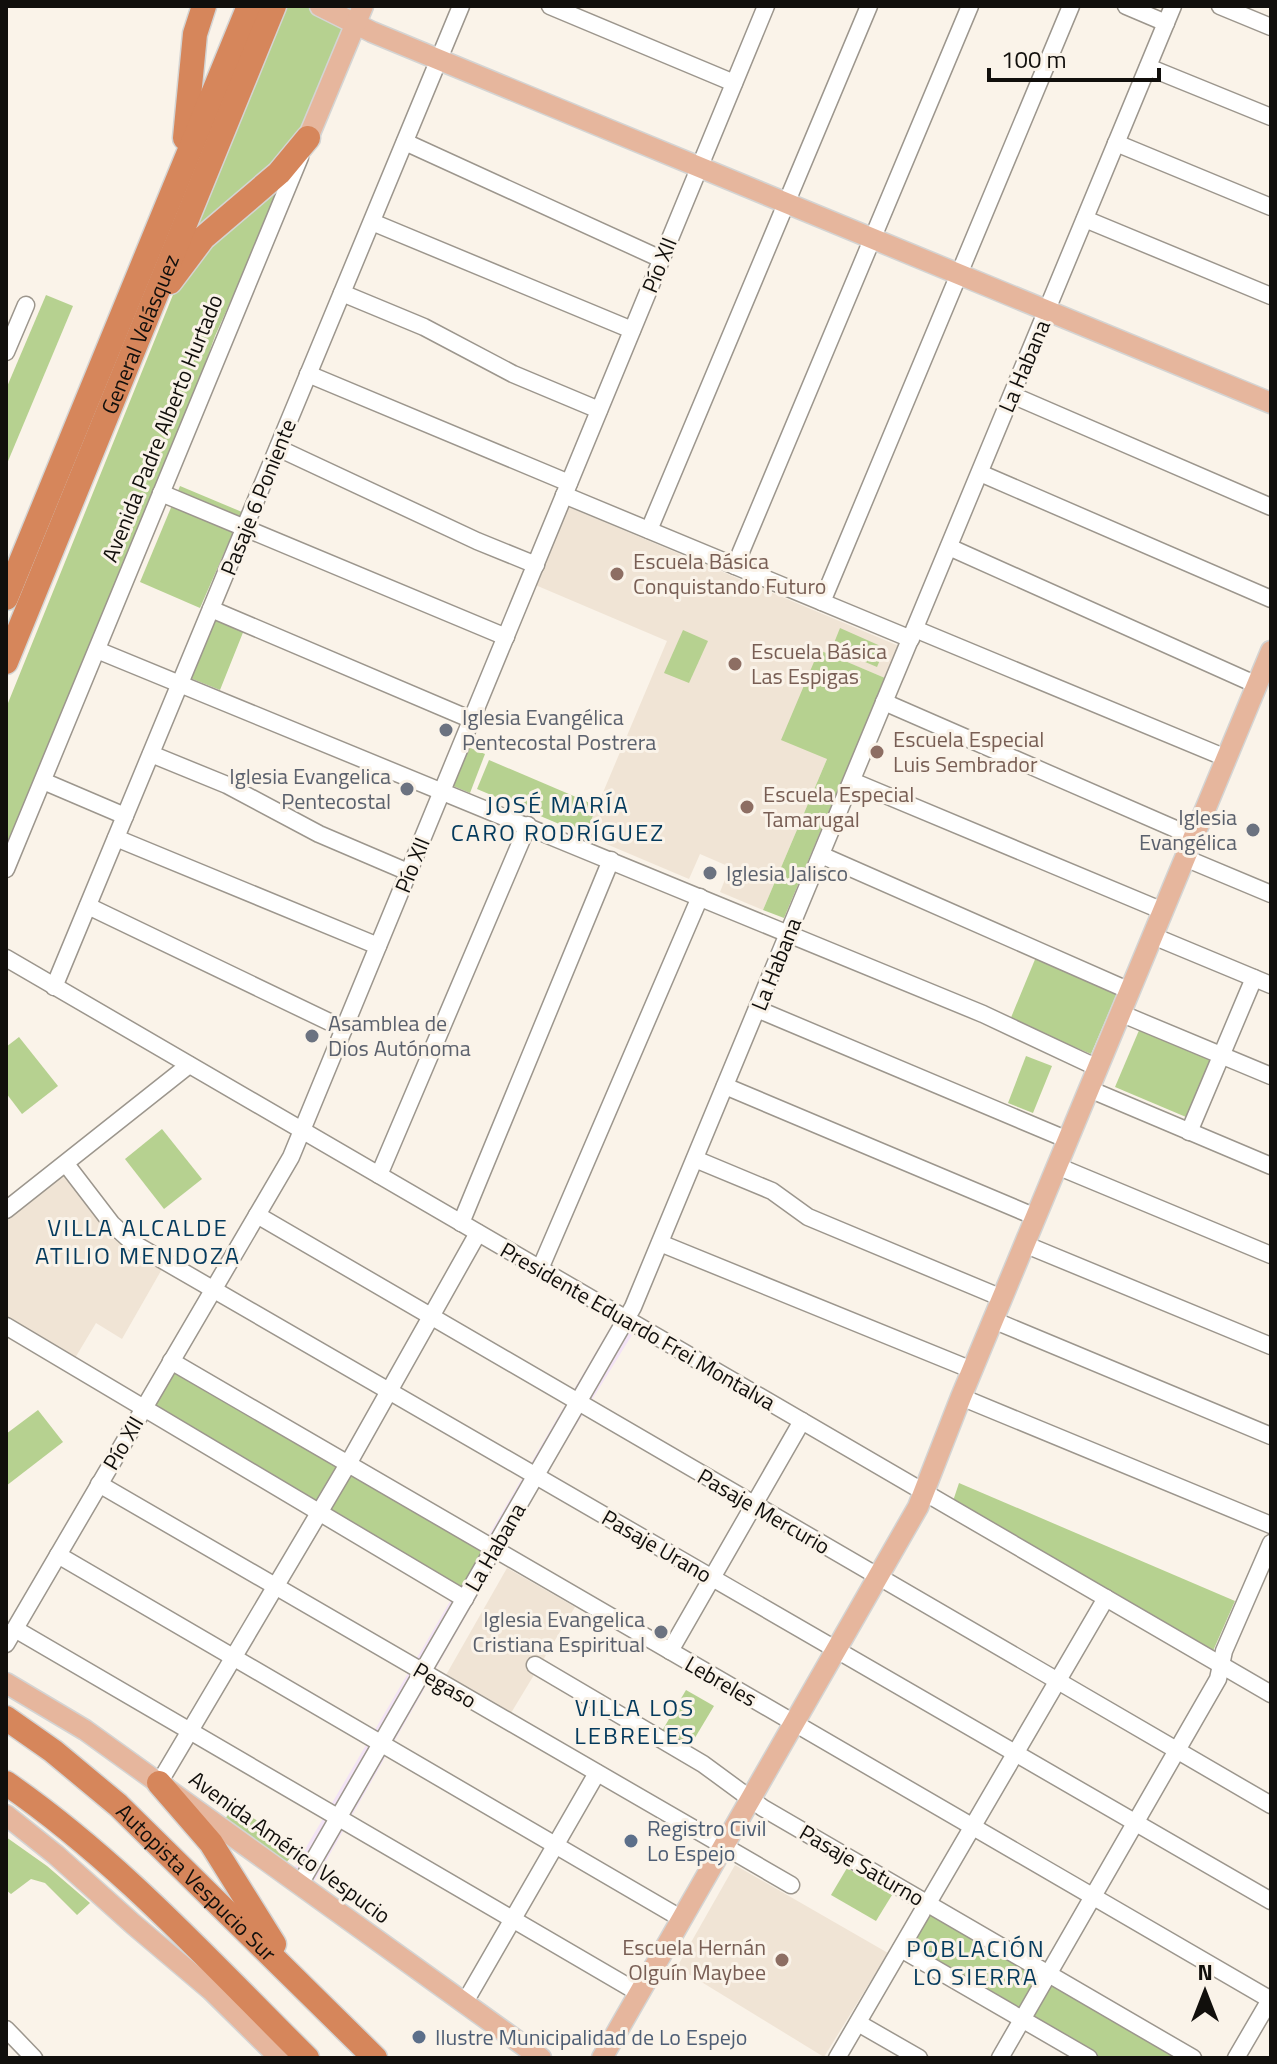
<svg xmlns="http://www.w3.org/2000/svg" width="1277" height="2064" font-family="'Titillium Web',sans-serif">
<style>
.commercial{fill:#f4e4f6}
.built{fill:#f0e4d5}
.green{fill:#b6d190}
.lines{fill:none;stroke-linecap:round;stroke-linejoin:round}
.minor-casing{stroke:#9c968d;stroke-width:19}
.major-casing{stroke:#d4d4d3;stroke-width:23}
.highway-casing{stroke:#d4d4d3;stroke-width:27}
.minor{stroke:#fff;stroke-width:16}
.major{stroke:#e6b69d;stroke-width:20}
.highway{stroke:#d6865b;stroke-width:24}
.education-dot{fill:#8d6e63;stroke:#faf3e9;stroke-width:3}
.worship-dot{fill:#6b7280;stroke:#faf3e9;stroke-width:3}
.service-dot{fill:#5c6f8a;stroke:#faf3e9;stroke-width:3}
.labels{text-anchor:middle;dominant-baseline:central;stroke-width:6;stroke-linejoin:round;paint-order:stroke}
.street-label{font-size:22px;fill:#110f0c;stroke:#faf3e9}
.education-label{font-size:22px;fill:#785e54;stroke:#faf3e9;text-anchor:start}
.worship-label{font-size:22px;fill:#5b616d;stroke:#faf3e9;text-anchor:start}
.service-label{font-size:22px;fill:#4e5e75;stroke:#faf3e9;text-anchor:start}
.neighbourhood-label{font-size:24px;letter-spacing:2px;fill:#043a5d;stroke:#faf3e9}
</style>
<rect width="100%" height="100%" fill="#faf3e9"/>
<path class="commercial" d="M614,1321L632,1335L559,1453L314,1882L294,1868Z"/>
<g class="built">
<path d="M566,506L899,646L885,678L818,650L827,759L763,910L720,892L730,867L700,854L689,879L585,835L667,641L533,584Z"/>
<path d="M63,1173L112,1238L162,1269L122,1339L96,1323L75,1358L6,1317V1217Z"/>
<path d="M507,1568L575,1607L511,1713L446,1675Z"/>
<path d="M735,1865L888,1953L824,2057L677,1967Z"/>
</g>
<g class="green">
<path d="M287,6H357L291,167L215,336L181,432L6,847V708L183,270L201,216Z"/>
<path d="M46,295L73,306L6,466V389Z"/>
<path d="M180,486L242,512L200,608L140,582Z"/>
<path d="M214,618L244,630L220,690L190,678Z"/>
<path d="M840,628L885,648L877,667L832,648Z"/>
<path d="M683,630L708,641L689,683L664,673Z"/>
<path d="M819,650L885,678L784,918L763,910L827,759L781,740Z"/>
<path d="M468,747L485,754L470,793L453,786Z"/>
<path d="M489,760L597,806L585,835L477,789Z"/>
<path d="M1036,957L1118,991L1091,1054L1010,1020Z"/>
<path d="M1140,1028L1211,1059L1186,1117L1115,1087Z"/>
<path d="M19,1037L58,1086L22,1114L6,1093V1047Z"/>
<path d="M1026,1056L1052,1066L1033,1113L1008,1103Z"/>
<path d="M162,1129L202,1179L164,1209L125,1159Z"/>
<path d="M173,1372L484,1550L459,1590L152,1411Z"/>
<path d="M38,1410L63,1442L6,1486V1434Z"/>
<path d="M959,1483L1235,1601L1213,1651L953,1501Z"/>
<path d="M686,1690L714,1706L690,1746L662,1731Z"/>
<path d="M235,1805L297,1849L286,1863L225,1819Z"/>
<path d="M6,1837L47,1866L90,1903L77,1915L45,1883L31,1879L11,1894L6,1890Z"/>
<path d="M847,1868L892,1895L876,1921L831,1895Z"/>
<path d="M930,1910L1041,1977L1019,2013L909,1950Z"/>
<path d="M1050,1983L1179,2058H1096L1030,2020Z"/>
</g>
<g class="lines">
<defs>
<g id="minor">
<path d="M550,6L734,83"/>
<path d="M1126,6L1166,23"/>
<path d="M1220,6L1271,27"/>
<path d="M1148,67L1271,117"/>
<path d="M405,142L661,259"/>
<path d="M1116,143L1271,207"/>
<path d="M1085,219L1271,296"/>
<path d="M372,222L632,330"/>
<path d="M342,293L424,327L513,374L599,410"/>
<path d="M6,352L26,305"/>
<path d="M308,374L569,483"/>
<path d="M1012,395L1271,507"/>
<path d="M278,448L477,541L536,565"/>
<path d="M980,473L1271,599"/>
<path d="M161,493L506,637"/>
<path d="M564,495L911,639"/>
<path d="M649,530L869,6"/>
<path d="M949,547L1257,685"/>
<path d="M735,566L970,6"/>
<path d="M822,602L1071,6"/>
<path d="M211,609L472,720"/>
<path d="M915,629L1226,758"/>
<path d="M97,650L983,1014L1098,1068"/>
<path d="M884,702L1194,837"/>
<path d="M151,754L227,785L319,834L408,872"/>
<path d="M43,781L125,816"/>
<path d="M852,781L1163,911"/>
<path d="M116,838L378,946"/>
<path d="M821,855L1130,991"/>
<path d="M1185,858L1271,894"/>
<path d="M6,869L300,157"/>
<path d="M88,906L344,1029"/>
<path d="M1153,936L1271,985"/>
<path d="M6,958L1271,1694"/>
<path d="M54,987L461,6"/>
<path d="M757,1009L1068,1140"/>
<path d="M1120,1013L1271,1076"/>
<path d="M725,1086L1036,1217"/>
<path d="M1089,1089L1271,1166"/>
<path d="M1189,1132L1254,978"/>
<path d="M695,1159L772,1191L808,1217L1002,1298"/>
<path d="M66,1164L112,1224L133,1243L1271,1901"/>
<path d="M1057,1166L1271,1255"/>
<path d="M379,1175L528,825"/>
<path d="M6,1210L189,1065"/>
<path d="M257,1215L1271,1805"/>
<path d="M461,1223L611,860"/>
<path d="M660,1243L972,1370"/>
<path d="M1024,1244L1271,1346"/>
<path d="M540,1269L700,897"/>
<path d="M993,1320L1271,1436"/>
<path d="M6,1326L465,1599"/>
<path d="M171,1361L1271,2000"/>
<path d="M961,1397L1271,1525"/>
<path d="M99,1484L791,1885"/>
<path d="M58,1555L682,1919"/>
<path d="M15,1629L639,1993"/>
<path d="M6,1644L291,1157L766,6"/>
<path d="M670,1651L802,1421"/>
<path d="M535,1665L703,1764L763,1808L1193,2058"/>
<path d="M159,1783L348,1464L478,1233"/>
<path d="M300,1884L633,1307L1173,6"/>
<path d="M928,1903L1106,1598"/>
<path d="M901,1949L1089,2058"/>
<path d="M465,2002L597,1773"/>
<path d="M858,2023L919,2058"/>
<path d="M6,2029L34,2058"/>
<path d="M837,2058L922,1912"/>
<path d="M1000,2058L1218,1679L1224,1651L1271,1543"/>
<path d="M1236,2058L1271,1998"/>
</g>
<g id="major">
<path d="M320,6L372,32L1271,403"/>
<path d="M308,138L363,6"/>
<path d="M6,1683L85,1730L541,2058"/>
<path d="M6,1815L56,1855L133,1924L211,1990L280,2058"/>
<path d="M602,2058L918,1507L961,1397L1271,651"/>
</g>
<g id="highway">
<path d="M185,138L195,34L204,6"/>
<path d="M170,282L203,238L279,173L308,138"/>
<path d="M6,598L249,6"/>
<path id="s1" d="M6,662L274,6"/>
<path id="s2" d="M6,1718L53,1751L118,1805L375,2058"/>
<path d="M6,1783C118,1860 211,1963 307,2058"/>
<path d="M159,1783L211,1843L274,1944"/>
</g>
</defs>
<use href="#minor" class="minor-casing"/>
<use href="#major" class="major-casing"/>
<use href="#highway" class="highway-casing"/>
<use href="#minor" class="minor"/>
<use href="#major" class="major"/>
<use href="#highway" class="highway"/>
</g>
<g class="education-dot">
<circle cx="617" cy="574" r="8"/>
<circle cx="735" cy="664" r="8"/>
<circle cx="877" cy="752" r="8"/>
<circle cx="747" cy="807" r="8"/>
<circle cx="782" cy="1960" r="8"/>
</g>
<g class="worship-dot">
<circle cx="446" cy="730" r="8"/>
<circle cx="407" cy="789" r="8"/>
<circle cx="1253" cy="830" r="8"/>
<circle cx="710" cy="873" r="8"/>
<circle cx="312" cy="1036" r="8"/>
<circle cx="661" cy="1632" r="8"/>
</g>
<g class="service-dot">
<circle cx="631" cy="1841" r="8"/>
<circle cx="419" cy="2037" r="8"/>
</g>
<g class="labels">
<g class="street-label">
<text transform="translate(659 265) rotate(-68)">Pío XII</text>
<text stroke="none"><textPath href="#s1" startOffset="354">General Velásquez</textPath></text>
<text transform="translate(1024 366) rotate(-67)">La Habana</text>
<text transform="translate(162 428) rotate(-68)">Avenida Padre Alberto Hurtado</text>
<text transform="translate(258 497) rotate(-68)">Pasaje 6 Poniente</text>
<text transform="translate(412 865) rotate(-68)">Pío XII</text>
<text transform="translate(776 964) rotate(-68)">La Habana</text>
<text transform="translate(638 1326) rotate(30)">Presidente Eduardo Frei Montalva</text>
<text transform="translate(123 1443) rotate(-60)">Pío XII</text>
<text transform="translate(764 1511) rotate(30)">Pasaje Mercurio</text>
<text transform="translate(657 1546) rotate(30)">Pasaje Urano</text>
<text transform="translate(495 1547) rotate(-60)">La Habana</text>
<text transform="translate(721 1681) rotate(30)">Lebreles</text>
<text transform="translate(445 1685) rotate(30)">Pegaso</text>
<text transform="translate(290 1847) rotate(36)">Avenida Américo Vespucio</text>
<text transform="translate(862 1865) rotate(30)">Pasaje Saturno</text>
<text stroke="none"><textPath href="#s2" startOffset="252">Autopista Vespucio Sur</textPath></text>
</g>
<g class="education-label">
<text x="633" y="561">Escuela Básica<tspan x="633" dy="25">Conquistando Futuro</tspan></text>
<text x="751" y="651">Escuela Básica<tspan x="751" dy="25">Las Espigas</tspan></text>
<text x="893" y="739">Escuela Especial<tspan x="893" dy="25">Luis Sembrador</tspan></text>
<text x="763" y="794">Escuela Especial<tspan x="763" dy="25">Tamarugal</tspan></text>
<text x="766" y="1947" text-anchor="end">Escuela Hernán<tspan x="766" dy="25">Olguín Maybee</tspan></text>
</g>
<g class="worship-label">
<text x="462" y="717">Iglesia Evangélica<tspan x="462" dy="25">Pentecostal Postrera</tspan></text>
<text x="391" y="776" text-anchor="end">Iglesia Evangelica<tspan x="391" dy="25">Pentecostal</tspan></text>
<text x="1237" y="817" text-anchor="end">Iglesia<tspan x="1237" dy="25">Evangélica</tspan></text>
<text x="726" y="873">Iglesia Jalisco</text>
<text x="328" y="1023">Asamblea de<tspan x="328" dy="25">Dios Autónoma</tspan></text>
<text x="645" y="1619" text-anchor="end">Iglesia Evangelica<tspan x="645" dy="25">Cristiana Espiritual</tspan></text>
</g>
<g class="service-label">
<text x="647" y="1828">Registro Civil<tspan x="647" dy="25">Lo Espejo</tspan></text>
<text x="435" y="2037">Ilustre Municipalidad de Lo Espejo</text>
</g>
<g class="neighbourhood-label">
<text x="558" y="804">JOSÉ MARÍA<tspan x="558" dy="28">CARO RODRÍGUEZ</tspan></text>
<text x="138" y="1227">VILLA ALCALDE<tspan x="138" dy="28">ATILIO MENDOZA</tspan></text>
<text x="635" y="1707">VILLA LOS<tspan x="635" dy="28">LEBRELES</tspan></text>
<text x="976" y="1948">POBLACIÓN<tspan x="976" dy="28">LO SIERRA</tspan></text>
</g>
</g>
<rect width="1277" height="2064" fill="none" stroke="#110f0c" stroke-width="16"/>
<g transform="translate(1205 1992)" stroke="#faf3e9" stroke-width="6" paint-order="stroke">
<path d="M0-6L14 30L0 20L-14 30Z" fill="#110f0c"/>
<text y="-12" font-size="22" font-weight="bold" text-anchor="middle" fill="#110f0c">N</text>
</g>
<path d="M989 68v12h170v-12" fill="none" stroke="#110f0c" stroke-width="4"/>
<text x="1001" y="68" font-size="24" fill="#110f0c" stroke="#faf3e9" stroke-width="6" paint-order="stroke">100 m</text>
</svg>
